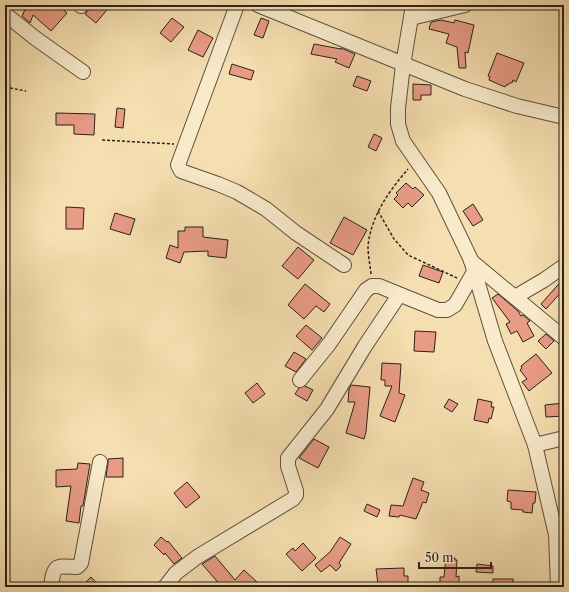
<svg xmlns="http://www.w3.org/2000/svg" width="569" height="592" font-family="'Libre Caslon Text',serif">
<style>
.building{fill:#e89b86;stroke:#2b2117}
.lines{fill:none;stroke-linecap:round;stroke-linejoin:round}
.minor-casing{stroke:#5e503d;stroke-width:16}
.path{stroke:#2b2117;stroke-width:1.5;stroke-dasharray:3 2;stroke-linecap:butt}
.minor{stroke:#f8eacb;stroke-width:14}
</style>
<rect width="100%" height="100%" fill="#f5deaf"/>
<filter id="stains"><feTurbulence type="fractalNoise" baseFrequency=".005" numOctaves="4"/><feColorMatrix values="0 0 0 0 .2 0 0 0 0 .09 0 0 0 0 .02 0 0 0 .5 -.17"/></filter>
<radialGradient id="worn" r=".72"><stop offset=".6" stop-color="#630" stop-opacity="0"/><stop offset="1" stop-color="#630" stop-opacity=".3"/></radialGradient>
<g class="building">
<path d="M27,5H47L51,8L54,5H58L67,13L51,31L33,15L30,23L22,16Z"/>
<path d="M93,5H111L96,23L85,14Z"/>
<path d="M172,18L184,27L171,42L160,33Z"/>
<path d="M261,18L269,21L263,38L254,35Z"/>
<path d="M441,20L454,23L455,20L474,25L468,53L465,52L466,68H459L457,47L446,43L449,34L429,29L431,22Z"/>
<path d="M198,30L213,38L203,57L188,50Z"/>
<path d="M314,44L341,49V48L355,54L349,68L335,62L337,59L311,54Z"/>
<path d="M497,53L524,63L516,82L513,80L512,83H509L508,85H506L505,87L489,80L490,77L488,76Z"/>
<path d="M232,64L254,71L251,80L229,74Z"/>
<path d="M357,76L371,81L367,91L353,86Z"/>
<path d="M413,84L431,85V95H421V100H413Z"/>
<path d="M117,108L125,109L123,128L115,127Z"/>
<path d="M56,113L95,114L94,135L74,134V125H56Z"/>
<path d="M374,134L382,138L376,151L368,147Z"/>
<path d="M406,183L413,189L415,187L424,195L412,207L408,203L403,208L394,199L398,195L396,193Z"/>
<path d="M473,204L483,220L473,226L463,211Z"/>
<path d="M66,207L84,208L83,229H66Z"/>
<path d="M115,213L135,219L130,235L110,229Z"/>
<path d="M344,217L367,230L353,255L330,243Z"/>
<path d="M185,227H203V237L228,240L226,258L208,256V251L184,252L180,263L166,258L170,245L178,248V231H185Z"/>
<path d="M298,247L314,260L298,279L282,266Z"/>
<path d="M423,265L443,272L439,283L419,276Z"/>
<path d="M564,278V289L546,309L541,304Z"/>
<path d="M305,284L330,304L324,312L316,306L304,319L288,305Z"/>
<path d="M498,294L518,311L521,316L523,315L530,321L527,323L534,336L523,342L517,331L511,334L506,324L510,322L492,298Z"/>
<path d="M306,325L322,338L312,350L296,336Z"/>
<path d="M415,331L436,332L434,352L414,351Z"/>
<path d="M546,334L554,341L546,349L538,341Z"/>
<path d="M294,352L306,359L296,372L285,366Z"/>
<path d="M536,354L552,373L529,391L522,382L527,379L520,370L522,368L521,366Z"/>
<path d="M382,363L401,364L399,393L405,395L395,422L380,416L392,386H385V380H381Z"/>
<path d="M257,383L265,394L253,403L245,393Z"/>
<path d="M351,385L370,387L366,432L364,439L346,433L355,402H348L349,389Z"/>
<path d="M305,386L313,390L307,401L295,394L299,388Z"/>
<path d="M449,399L458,404L452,412L444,407Z"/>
<path d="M478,399L492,402L491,407H494L491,419L489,418L488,423L474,420Z"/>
<path d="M564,403V416L546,417L545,405Z"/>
<path d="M314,439L329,447L318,468L299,458Z"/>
<path d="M123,458V477H106L108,463V459Z"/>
<path d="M78,463L90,464L83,506H81L79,523L66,521L71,486L56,487V470L77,469Z"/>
<path d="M413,478L424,482L421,490L429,493L426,503L423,502L416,519L400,515L399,517L389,516L391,505L403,506Z"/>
<path d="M187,482L200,497L186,508L174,493Z"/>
<path d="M508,490L536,492L535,503H533L532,513L523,512V510L511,509V502L507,501Z"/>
<path d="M367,504L380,510L377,517L364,511Z"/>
<path d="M161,537L167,542L168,541L182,558L174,564L165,553L164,555L154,545Z"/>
<path d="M340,537L351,544L339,563L341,566L336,571L330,565L321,572L315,565L330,552Z"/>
<path d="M303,543L316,558L302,571L286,554L293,548L295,551Z"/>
<path d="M215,556L235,580L244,570L258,583L254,587H222L202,564Z"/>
<path d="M446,557L455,558V560H457L456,577L459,576V587H440V577H444Z"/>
<path d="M477,564L493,566V573L476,572Z"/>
<path d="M404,568V576H408V584H406V587H383V584H378L376,569Z"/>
<path d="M91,577L100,587H81Z"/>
<rect x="493" y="579" width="20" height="8"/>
</g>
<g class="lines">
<defs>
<g id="minor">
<path d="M81,5V6"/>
<path d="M237,5L178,165L181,171L218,184L237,192L266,209L296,233L344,265"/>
<path d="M258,5L465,89L517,106L564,117"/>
<path d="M413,5L403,65L398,108V124L403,141L439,193L471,260L495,341L535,445L556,535L558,587"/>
<path d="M5,14L35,38L83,72"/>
<path d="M411,18L465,5"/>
<path d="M471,261L564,338"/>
<path d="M515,297L544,280L564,266"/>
<path d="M300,380L329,344L366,290L372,286H379L438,310H447L455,305L474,272"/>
<path d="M535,445L564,438"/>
<path d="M51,587C54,564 55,566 77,567L81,563L100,462"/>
<path d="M165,587L176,573L197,557L293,499L296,495V491L288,466V458L327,409L365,346L399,295"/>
</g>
</defs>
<use href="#minor" class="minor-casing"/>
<g class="path">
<path d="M5,87L26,91"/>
<path d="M102,140L174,144"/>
<path d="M378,211L394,239L408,255L457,278"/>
<path d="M371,274C370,265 368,255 368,246C371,216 389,191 408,169"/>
</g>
<use href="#minor" class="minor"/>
</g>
<rect width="569" height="592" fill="none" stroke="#f5deaf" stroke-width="20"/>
<rect x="6" y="6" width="557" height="580" fill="none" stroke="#2b2117" stroke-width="2"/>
<rect x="10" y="10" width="549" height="572" fill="none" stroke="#2b2117"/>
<path d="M419 562v6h72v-6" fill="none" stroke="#2b2117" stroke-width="2"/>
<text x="425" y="562" font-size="12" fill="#2b2117" stroke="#f8eacb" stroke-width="3" paint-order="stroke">50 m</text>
<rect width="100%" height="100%" filter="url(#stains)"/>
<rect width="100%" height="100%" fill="url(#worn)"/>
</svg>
